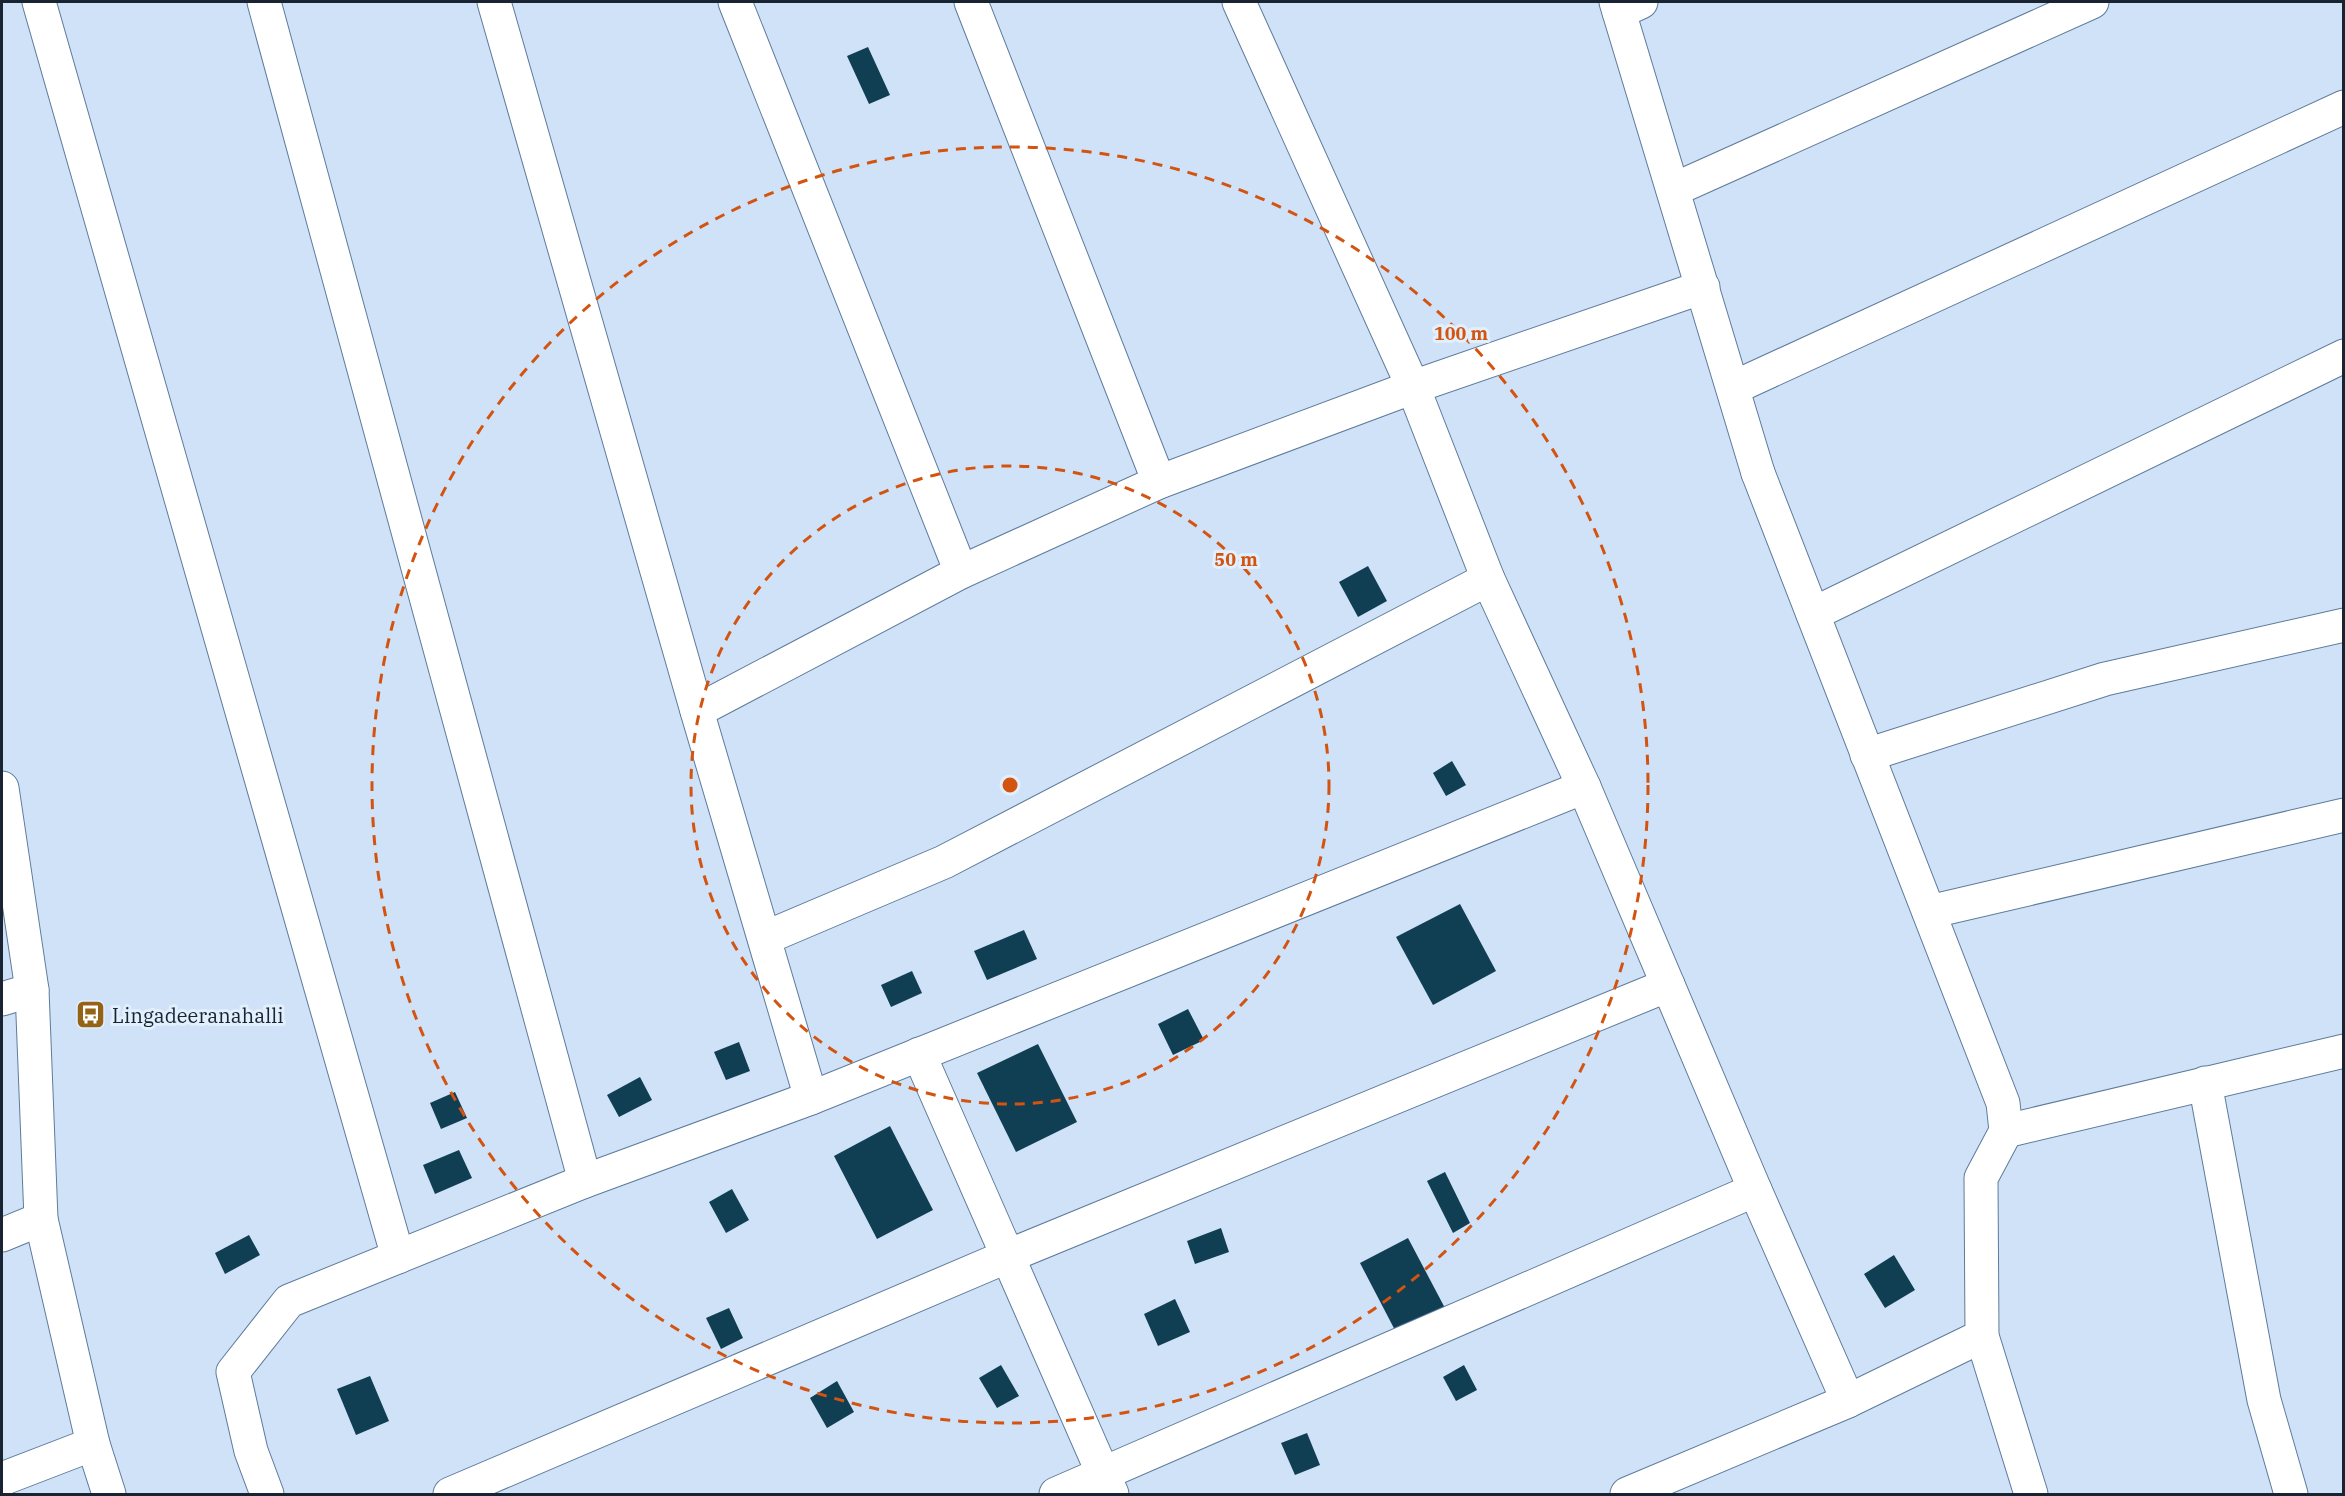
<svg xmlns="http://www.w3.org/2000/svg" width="2345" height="1496" font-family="'IBM Plex Serif',serif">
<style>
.building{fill:#103e52}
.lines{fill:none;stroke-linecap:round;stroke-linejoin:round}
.minor-casing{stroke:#5e7b9b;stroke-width:35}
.tertiary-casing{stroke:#5e7b9b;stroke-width:35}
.minor{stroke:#fff;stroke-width:33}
.tertiary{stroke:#fff;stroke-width:33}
.ring{fill:none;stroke:#d35410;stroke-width:3;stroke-dasharray:10 8}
.labels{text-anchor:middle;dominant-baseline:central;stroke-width:6;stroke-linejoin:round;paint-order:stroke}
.poi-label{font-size:20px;fill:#182431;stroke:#e2effd;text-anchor:start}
.centre{fill:#d35410;stroke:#e2effd;stroke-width:3}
.ring-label{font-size:18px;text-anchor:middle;font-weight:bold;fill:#d35410;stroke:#e2effd;stroke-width:6;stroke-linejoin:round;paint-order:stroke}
</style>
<rect width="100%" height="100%" fill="#cfe2f8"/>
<g class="building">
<path d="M868,47L890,95L869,104L847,56Z"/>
<path d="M1368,566L1387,601L1358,617L1339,582Z"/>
<path d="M1452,761L1466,785L1446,796L1433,773Z"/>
<path d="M1460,904L1496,971L1433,1005L1396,937Z"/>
<path d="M1024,930L1037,959L987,980L974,951Z"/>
<path d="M912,971L922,993L891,1007L881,985Z"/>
<path d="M1188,1009L1204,1040L1173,1055L1158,1024Z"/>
<path d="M739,1042L750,1071L726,1080L714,1052Z"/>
<path d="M1038,1044L1077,1122L1016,1152L977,1073Z"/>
<path d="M640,1077L652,1100L619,1117L607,1095Z"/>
<path d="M455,1092L467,1118L441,1129L430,1103Z"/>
<path d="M890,1126L933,1210L877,1239L834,1156Z"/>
<path d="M459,1150L472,1178L435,1194L423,1165Z"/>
<path d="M1445,1172L1470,1223L1453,1233L1427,1181Z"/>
<path d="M732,1189L749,1220L726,1233L709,1202Z"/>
<path d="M1221,1228L1229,1252L1195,1264L1187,1241Z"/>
<path d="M249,1235L260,1255L225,1274L215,1253Z"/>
<path d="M1408,1238L1446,1310L1397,1334L1360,1263Z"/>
<path d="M1894,1255L1915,1290L1885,1308L1864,1274Z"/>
<path d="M1175,1299L1190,1332L1158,1346L1144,1314Z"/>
<path d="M729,1308L743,1338L721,1349L706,1318Z"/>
<path d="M1001,1365L1019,1396L997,1408L979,1378Z"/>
<path d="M1464,1365L1477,1390L1456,1401L1443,1377Z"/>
<path d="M370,1376L389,1421L356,1435L337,1389Z"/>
<path d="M837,1381L854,1412L827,1428L810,1398Z"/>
<path d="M1307,1433L1320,1465L1295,1475L1281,1443Z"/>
</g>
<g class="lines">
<defs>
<g id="minor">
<path d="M39,2L398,1257"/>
<path d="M264,2L585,1181"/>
<path d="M494,2L697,711L811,1098"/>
<path d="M735,2L961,572"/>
<path d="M971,2L1159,482"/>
<path d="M1619,12L1641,2"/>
<path d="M1673,190L2092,2"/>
<path d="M1733,388L2344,107"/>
<path d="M1758,473L2003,1103L2006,1131L2344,1051"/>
<path d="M1813,614L2344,356"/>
<path d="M697,711L961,572L1159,482L1413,387L1239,2"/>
<path d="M1867,755L2105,679L2344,625"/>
<path d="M1929,912L2344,815"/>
<path d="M765,938L944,862L1488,579"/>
<path d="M2,999L32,990"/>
<path d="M919,1054L1112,1494"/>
<path d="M2205,1083L2264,1400L2291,1494"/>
<path d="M2006,1131L1981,1178L1982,1336L2031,1494"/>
<path d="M2,1235L41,1219"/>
<path d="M1848,1401L1982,1336"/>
<path d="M2,1479L93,1444"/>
<path d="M267,1494L251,1451L233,1372L289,1301L585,1181L811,1098L1584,787"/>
<path d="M450,1494L1008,1256L1668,985"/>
<path d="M1627,1494L1848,1401L1755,1190"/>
</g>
<g id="tertiary">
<path d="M1616,2L1758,473"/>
<path d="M2,788L32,990L41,1219L93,1444L109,1494"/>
<path d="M1056,1494L1755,1190L1584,787L1488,579L1413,387L1703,287"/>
</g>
</defs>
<use href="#minor" class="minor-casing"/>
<use href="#tertiary" class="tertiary-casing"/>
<use href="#minor" class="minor"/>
<use href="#tertiary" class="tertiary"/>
</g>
<g class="ring">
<circle cx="1010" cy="785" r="319"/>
<circle cx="1010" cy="785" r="638"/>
</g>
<defs>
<symbol id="bus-square" viewBox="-11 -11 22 22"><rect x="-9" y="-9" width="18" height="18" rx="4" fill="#956315" stroke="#e2effd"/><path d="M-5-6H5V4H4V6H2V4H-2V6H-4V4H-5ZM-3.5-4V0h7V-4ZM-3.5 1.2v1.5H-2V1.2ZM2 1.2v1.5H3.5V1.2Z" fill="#fff"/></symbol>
</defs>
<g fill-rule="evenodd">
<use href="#bus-square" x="74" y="998" width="33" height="33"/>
</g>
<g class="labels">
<g class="poi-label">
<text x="112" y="1015">Lingadeeranahalli</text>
</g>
</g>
<circle cx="1010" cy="785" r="9" class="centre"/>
<g class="ring-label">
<text x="1461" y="340">100 m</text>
<text x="1236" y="566">50 m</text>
</g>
<rect width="2345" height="1496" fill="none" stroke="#182431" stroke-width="6"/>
</svg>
